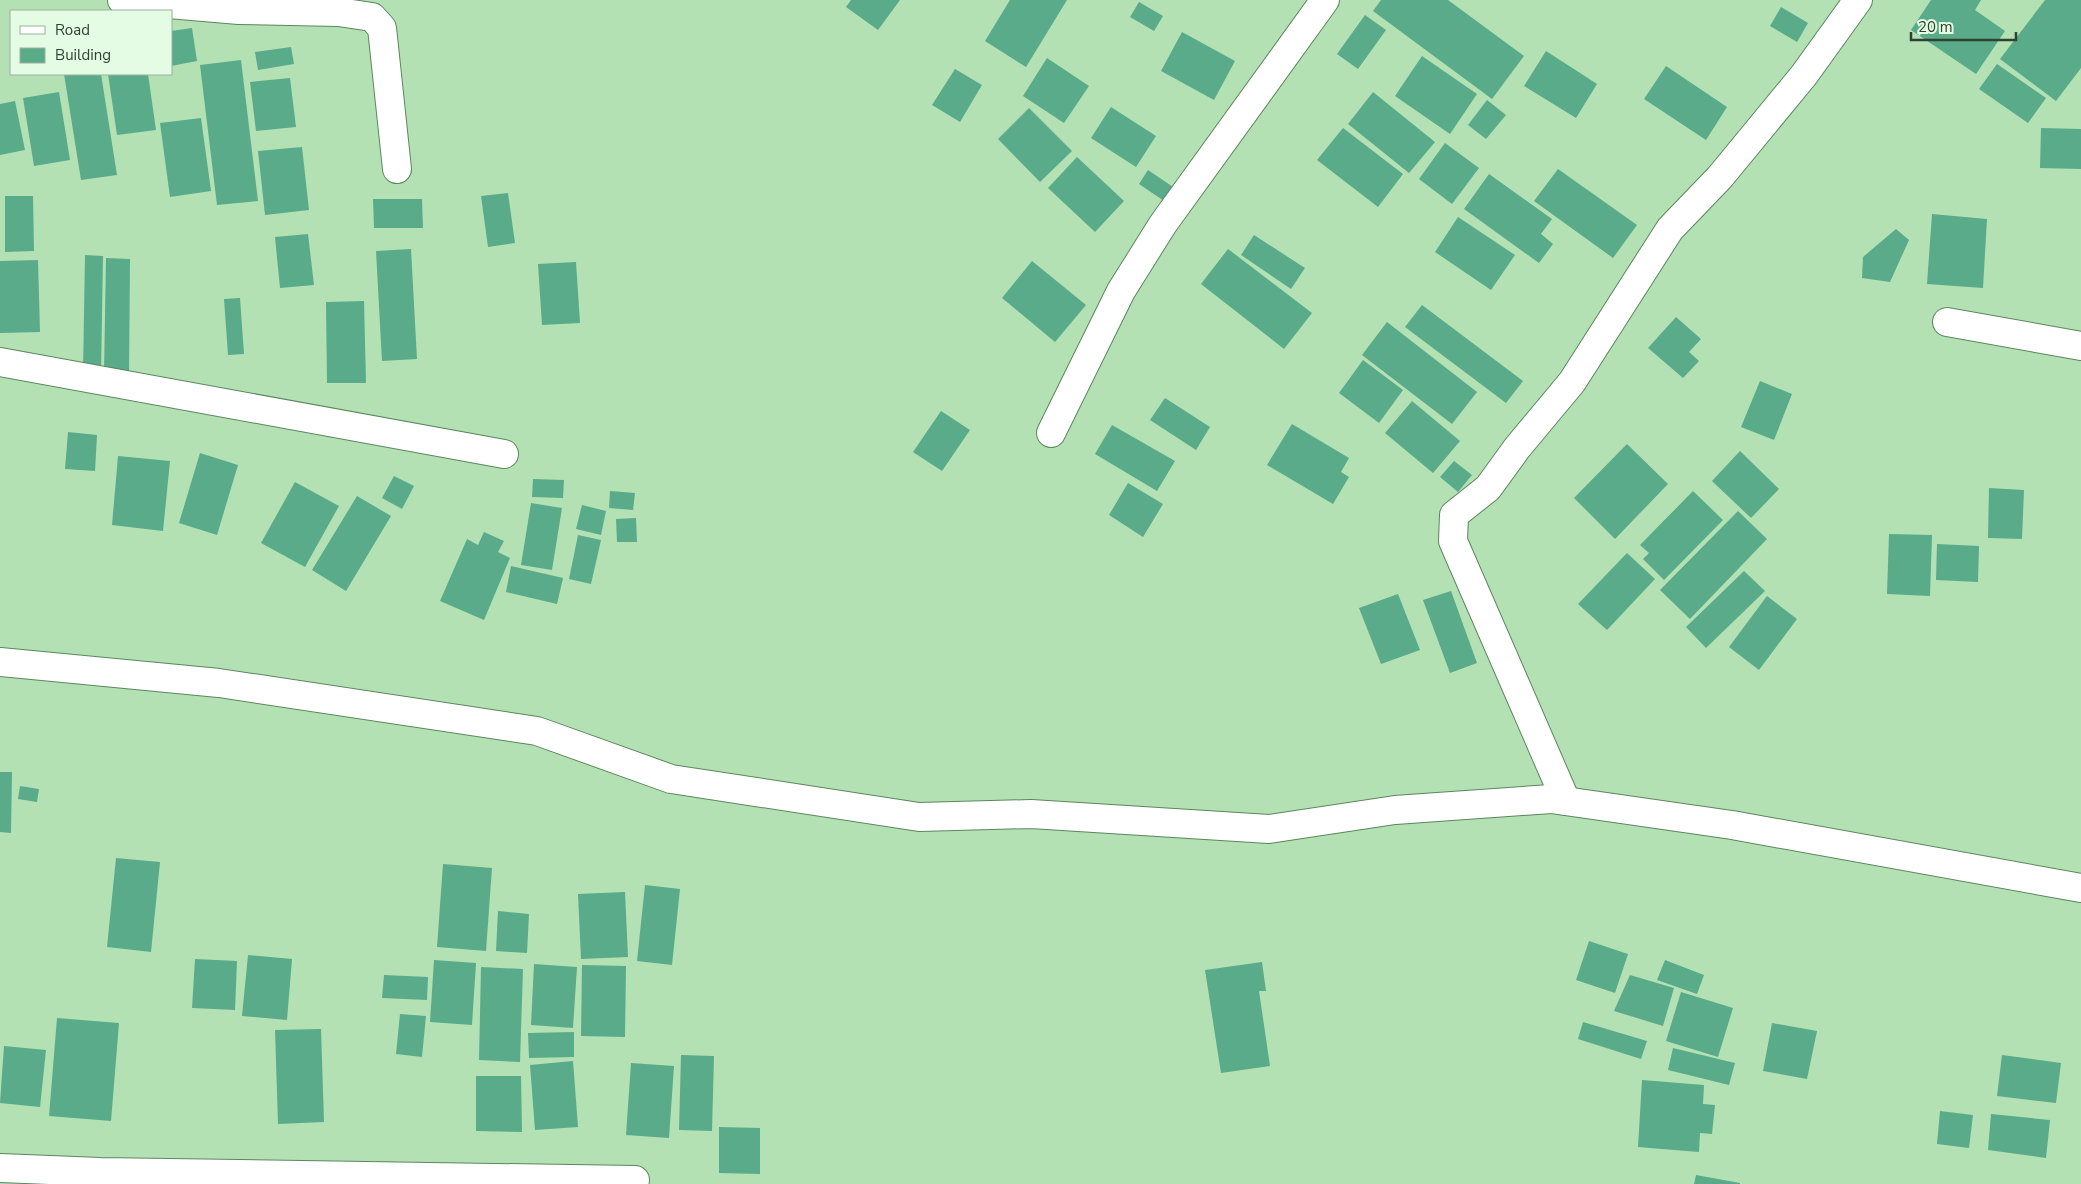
<svg xmlns="http://www.w3.org/2000/svg" width="2081" height="1184" font-family="'Nunito Sans',sans-serif">
<style>
.building{fill:#59ab8a}
.lines{fill:none;stroke-linecap:round;stroke-linejoin:round}
.minor-casing{stroke:#5c865d;stroke-width:30}
.tertiary-casing{stroke:#5c865d;stroke-width:30}
.minor{stroke:#fff;stroke-width:28}
.tertiary{stroke:#fff;stroke-width:28}
</style>
<rect width="100%" height="100%" fill="#b3e1b4"/>
<g class="building">
<path d="M851,0H900L878,30L846,7Z"/>
<path d="M1010,0H1067L1026,67L985,41Z"/>
<path d="M1381,0H1448L1524,56L1492,99L1373,11Z"/>
<path d="M1931,0H1981L1975,10L2005,31L1976,74L1911,30Z"/>
<path d="M2045,0H2081V68L2056,101L2000,59Z"/>
<path d="M1139,2L1163,16L1154,31L1130,17Z"/>
<path d="M1781,7L1808,23L1797,42L1770,26Z"/>
<path d="M1365,15L1386,30L1358,69L1337,54Z"/>
<path d="M192,28L197,61L171,66V31Z"/>
<path d="M1182,32L1235,61L1214,100L1161,71Z"/>
<path d="M291,47L294,64L258,70L255,52Z"/>
<path d="M1546,51L1597,84L1576,118L1524,86Z"/>
<path d="M1422,56L1477,94L1450,134L1395,96Z"/>
<path d="M1047,58L1089,86L1064,123L1023,96Z"/>
<path d="M241,60L258,201L217,205L200,65Z"/>
<path d="M1997,64L2046,98L2028,123L1979,89Z"/>
<path d="M1666,66L1727,107L1706,140L1644,99Z"/>
<path d="M955,69L982,85L960,122L932,105Z"/>
<path d="M64,74H101L117,175L81,180Z"/>
<path d="M108,74H148L156,130L117,135Z"/>
<path d="M290,78L296,127L256,131L250,82Z"/>
<path d="M59,92L70,160L34,166L23,98Z"/>
<path d="M1373,92L1435,142L1409,173L1348,124Z"/>
<path d="M1487,100L1506,115L1486,139L1468,125Z"/>
<path d="M15,101L25,150L0,155V104Z"/>
<path d="M1111,107L1156,136L1136,167L1091,138Z"/>
<path d="M1029,108L1072,151L1040,182L998,139Z"/>
<path d="M201,118L211,191L170,197L160,123Z"/>
<path d="M1343,128L1403,174L1378,207L1317,160Z"/>
<path d="M2041,128L2081,129V169L2040,168Z"/>
<path d="M1445,143L1479,168L1452,204L1419,179Z"/>
<path d="M302,147L309,210L265,215L258,151Z"/>
<path d="M1077,157L1124,201L1095,232L1048,188Z"/>
<path d="M1558,169L1637,225L1613,258L1534,201Z"/>
<path d="M1148,170L1176,189L1167,203L1139,184Z"/>
<path d="M1489,174L1552,219L1541,234L1553,244L1539,263L1464,209Z"/>
<path d="M508,193L515,243L488,247L481,196Z"/>
<path d="M5,196H33L34,251L5,252Z"/>
<path d="M373,199H422L423,228H374Z"/>
<path d="M1932,214L1987,219L1983,288L1927,284Z"/>
<path d="M1458,217L1515,255L1491,290L1435,252Z"/>
<path d="M1896,229L1909,240L1890,282L1862,278L1863,257Z"/>
<path d="M308,234L314,285L280,288L275,237Z"/>
<path d="M1254,235L1305,268L1291,289L1241,255Z"/>
<path d="M411,249L417,359L382,361L376,251Z"/>
<path d="M1228,249L1312,313L1284,349L1201,284Z"/>
<path d="M85,255L103,256L101,373H83Z"/>
<path d="M106,258L130,259L129,374H104Z"/>
<path d="M38,260L40,332L0,333V261Z"/>
<path d="M1032,261L1086,305L1055,342L1002,298Z"/>
<path d="M576,262L580,323L542,325L538,264Z"/>
<path d="M240,298L244,354L228,355L224,299Z"/>
<path d="M364,301L366,383H327L326,302Z"/>
<path d="M1422,305L1523,381L1506,403L1405,327Z"/>
<path d="M1676,317L1701,339L1689,352L1699,361L1683,378L1648,348Z"/>
<path d="M1387,322L1477,392L1452,424L1362,355Z"/>
<path d="M1363,360L1403,390L1379,423L1339,393Z"/>
<path d="M1760,381L1792,394L1774,440L1741,427Z"/>
<path d="M1165,398L1210,427L1196,450L1150,420Z"/>
<path d="M1412,401L1460,441L1433,473L1385,433Z"/>
<path d="M941,411L970,430L942,471L913,452Z"/>
<path d="M1292,424L1349,458L1341,472L1349,477L1333,504L1267,465Z"/>
<path d="M1112,425L1175,461L1157,491L1095,454Z"/>
<path d="M68,432L97,435L95,471L65,469Z"/>
<path d="M1627,444L1668,484L1615,539L1574,498Z"/>
<path d="M1740,451L1779,489L1751,518L1712,481Z"/>
<path d="M200,453L238,465L217,535L179,523Z"/>
<path d="M118,456L170,461L163,531L112,525Z"/>
<path d="M1454,461L1472,475L1458,492L1440,477Z"/>
<path d="M394,476L414,486L402,509L382,498Z"/>
<path d="M533,479L564,480L563,498L532,497Z"/>
<path d="M295,482L339,506L305,567L261,543Z"/>
<path d="M1128,483L1163,504L1143,537L1109,515Z"/>
<path d="M1989,488L2024,490L2022,539L1988,538Z"/>
<path d="M610,491L635,493L633,510L609,508Z"/>
<path d="M1693,491L1723,520L1664,580L1643,559L1649,553L1640,545Z"/>
<path d="M357,496L391,516L346,591L312,570Z"/>
<path d="M531,503L562,508L552,570L521,565Z"/>
<path d="M582,505L606,511L601,535L576,529Z"/>
<path d="M1738,511L1767,539L1690,619L1660,590Z"/>
<path d="M636,518L637,542H617L616,519Z"/>
<path d="M484,532L504,541L498,552L510,558L484,620L440,601L467,539L478,545Z"/>
<path d="M1889,534L1932,535L1930,596L1887,594Z"/>
<path d="M578,535L601,540L591,584L569,579Z"/>
<path d="M1937,544L1979,546L1978,582L1936,580Z"/>
<path d="M1627,553L1655,579L1607,630L1578,604Z"/>
<path d="M511,566L563,578L557,604L506,592Z"/>
<path d="M1744,571L1765,591L1706,648L1686,627Z"/>
<path d="M1451,591L1477,663L1450,673L1423,600Z"/>
<path d="M1398,594L1420,650L1381,664L1359,608Z"/>
<path d="M1767,596L1797,619L1759,670L1729,647Z"/>
<path d="M0,772H12L11,833L0,832Z"/>
<path d="M20,786L39,789L37,802L18,799Z"/>
<path d="M116,858L160,862L151,952L107,947Z"/>
<path d="M443,864L492,868L486,951L437,947Z"/>
<path d="M645,885L680,889L672,965L637,961Z"/>
<path d="M625,892L628,957L581,959L578,894Z"/>
<path d="M498,911L529,914L527,953L496,951Z"/>
<path d="M1589,941L1628,954L1615,993L1576,980Z"/>
<path d="M248,955L292,959L287,1020L242,1016Z"/>
<path d="M195,959L237,961L235,1010L192,1008Z"/>
<path d="M434,960L476,963L472,1025L430,1022Z"/>
<path d="M1665,960L1704,975L1697,994L1657,980Z"/>
<path d="M1262,962L1266,991H1259L1270,1066L1221,1073L1205,970Z"/>
<path d="M534,964L577,967L573,1028L531,1025Z"/>
<path d="M582,965L626,966L625,1037L581,1036Z"/>
<path d="M481,967L523,969L520,1062L479,1060Z"/>
<path d="M384,975L428,977L427,1000L382,998Z"/>
<path d="M1630,975L1674,988L1663,1026L1614,1011Z"/>
<path d="M1681,992L1733,1008L1718,1057L1666,1041Z"/>
<path d="M400,1014L426,1016L422,1057L396,1054Z"/>
<path d="M57,1018L119,1023L111,1121L49,1116Z"/>
<path d="M1583,1022L1647,1041L1641,1059L1578,1039Z"/>
<path d="M1772,1023L1817,1031L1807,1079L1763,1071Z"/>
<path d="M321,1029L324,1122L278,1124L275,1030Z"/>
<path d="M574,1032V1057L529,1058L528,1033Z"/>
<path d="M4,1046L46,1050L40,1107L0,1103Z"/>
<path d="M1673,1048L1735,1063L1729,1085L1668,1070Z"/>
<path d="M681,1055L714,1056L712,1131L679,1130Z"/>
<path d="M2002,1055L2061,1063L2056,1103L1997,1096Z"/>
<path d="M573,1061L578,1127L535,1130L530,1065Z"/>
<path d="M631,1063L674,1066L669,1138L626,1135Z"/>
<path d="M476,1076H521L522,1132L476,1131Z"/>
<path d="M1642,1080L1704,1085L1703,1104L1715,1105L1712,1134L1700,1133L1699,1152L1638,1147Z"/>
<path d="M1940,1111L1973,1115L1969,1148L1937,1144Z"/>
<path d="M1991,1114L2050,1120L2046,1158L1988,1150Z"/>
<path d="M719,1127L760,1128V1174L719,1173Z"/>
<path d="M1696,1175L1740,1183V1184H1694Z"/>
</g>
<g class="lines">
<defs>
<g id="minor">
<path d="M122,0L239,10L338,12L372,17L382,28L397,169"/>
<path d="M1947,322L2081,346"/>
<path d="M0,362L504,454"/>
<path d="M1051,433L1121,291L1163,224L1325,0"/>
<path d="M1566,801L1453,541L1454,515L1488,488L1517,448L1572,382L1670,229L1720,177L1804,75L1858,0"/>
<path d="M0,1168L100,1172L635,1180"/>
</g>
<path id="tertiary" d="M0,662L219,683L537,731L671,779L919,817L1031,814L1269,829L1395,810L1551,799L1732,825L2081,888"/>
</defs>
<use href="#minor" class="minor-casing"/>
<use href="#tertiary" class="tertiary-casing"/>
<use href="#minor" class="minor"/>
<use href="#tertiary" class="tertiary"/>
</g>
<rect x="10" y="10" width="162" height="65" fill="#e4fbe4" stroke="#9cb19c"/>
<rect x="20" y="26" width="25" height="8" fill="#ffffff" stroke="#9cb19c"/>
<text x="55" y="35" font-size="15" fill="#304230">Road</text>
<rect x="20" y="48" width="25" height="15" fill="#59ab8a" stroke="#9cb19c"/>
<text x="55" y="60" font-size="15" fill="#304230">Building</text>
<path d="M1911 32v8h105v-8" fill="none" stroke="#304230" stroke-width="2.5"/>
<text x="1918" y="32" font-size="15" fill="#304230" stroke="#e4fbe4" stroke-width="4" paint-order="stroke">20 m</text>
</svg>
